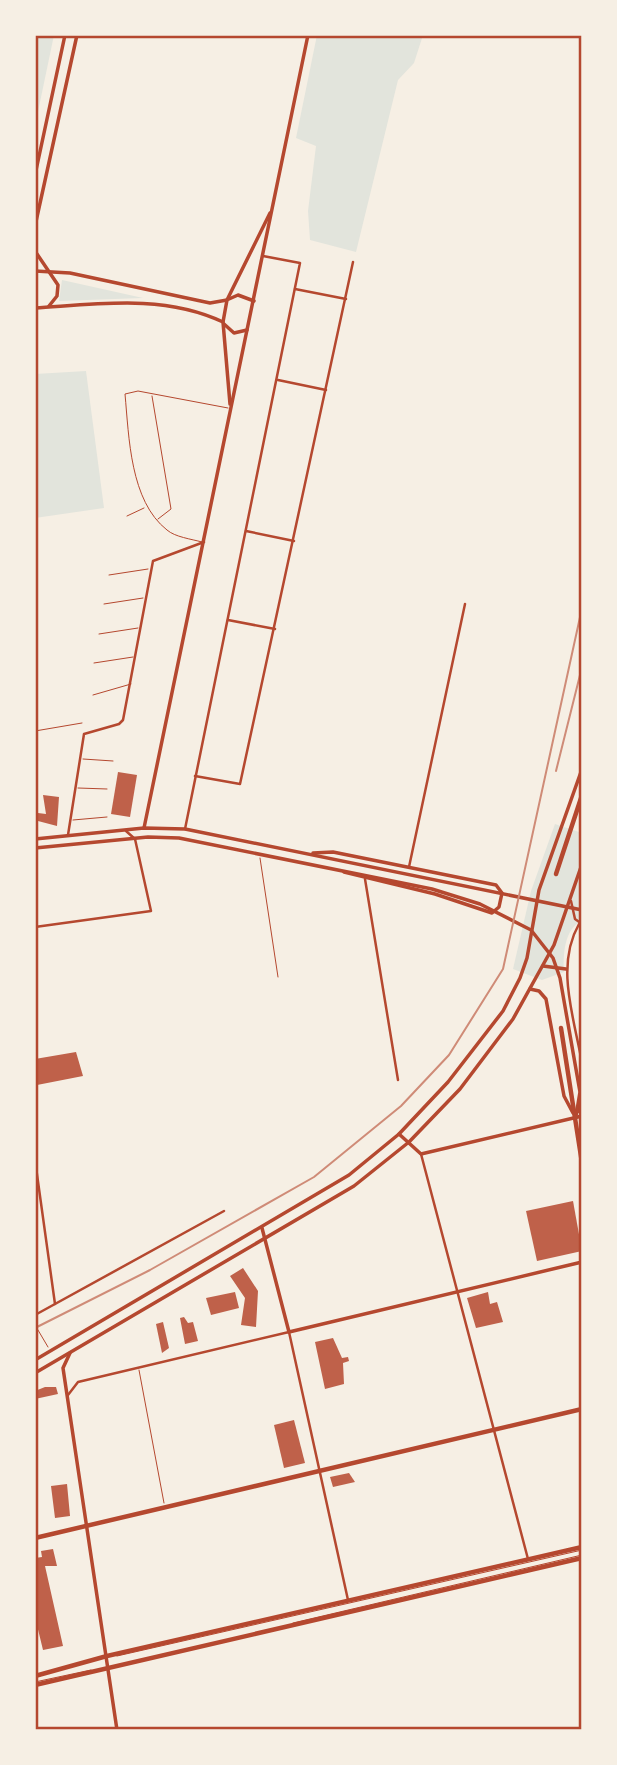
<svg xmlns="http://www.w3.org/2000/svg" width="617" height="1765" font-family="'Space Grotesk',sans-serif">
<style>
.green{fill:#e2e4dc}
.building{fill:#bf614a}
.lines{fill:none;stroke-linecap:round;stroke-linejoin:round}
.path{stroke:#b5482f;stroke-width:1}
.service{stroke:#b5482f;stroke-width:1}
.minor{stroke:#b5482f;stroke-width:2.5}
.tertiary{stroke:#b5482f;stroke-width:3.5}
.secondary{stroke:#b5482f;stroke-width:3.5}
.primary{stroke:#b5482f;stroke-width:4.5}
.rail{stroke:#cf8b77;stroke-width:2}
.neatline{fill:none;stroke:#b5482f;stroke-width:2.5}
</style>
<rect width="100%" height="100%" fill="#f6efe4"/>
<g class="green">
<path d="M35,35H54L35,126Z"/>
<path d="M317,35H423L414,63L398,80L356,252L310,240L308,211L316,146L296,138Z"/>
<path d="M62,280L143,298L59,301Z"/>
<path d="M86,371L104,508L35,518V374Z"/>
<path d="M555,824L582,833V921C564,928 563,956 564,972L542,980L513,969L531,891Z"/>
</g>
<g class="building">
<path d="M118,772L137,775L130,817L111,814Z"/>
<path d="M43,795L59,797L57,826L38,821V813L46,814Z"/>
<path d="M76,1052L83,1076L37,1085L35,1059Z"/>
<path d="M573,1201L582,1251L537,1261L526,1211Z"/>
<path d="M243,1268L258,1291L256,1327L241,1325L245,1298L230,1276Z"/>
<path d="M235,1292L239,1308L211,1315L206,1298Z"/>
<path d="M488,1292L490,1304L497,1302L503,1322L476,1328L467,1298Z"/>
<path d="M184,1317L188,1323L193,1322L198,1341L185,1344L180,1318Z"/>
<path d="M163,1322L169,1348L162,1353L156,1324Z"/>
<path d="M333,1338L342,1358L348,1357L349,1361L343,1363L344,1384L325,1389L315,1342Z"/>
<path d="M45,1387H56L58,1394L35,1399V1391Z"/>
<path d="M294,1420L305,1463L284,1468L274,1425Z"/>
<path d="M349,1473L355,1482L333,1487L330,1477Z"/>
<path d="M67,1484L70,1516L55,1518L51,1486Z"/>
<path d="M53,1549L57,1566H45L63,1646L43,1650L35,1617V1558L42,1557L41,1551Z"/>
</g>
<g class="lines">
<g class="path">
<path d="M127,516L144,508"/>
<path d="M35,1325L48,1347"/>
</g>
<g class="service">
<path d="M152,396L171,509L158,519"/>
<path d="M202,542C191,539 175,537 167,530C130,501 129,437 125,394L138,391L228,408"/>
<path d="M109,575L148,569"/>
<path d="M104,604L143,598"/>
<path d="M99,634L138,628"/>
<path d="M94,663L133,657"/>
<path d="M93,695L131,684"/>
<path d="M35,731L82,723"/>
<path d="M83,759L113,761"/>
<path d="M78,788L107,789"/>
<path d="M73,820L107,817"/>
<path d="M260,858L278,977"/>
<path d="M139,1370L164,1503"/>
<path d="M293,1623L582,1555"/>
<path d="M117,1656L582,1550"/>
<path d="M35,1682L91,1670"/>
</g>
<g class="minor">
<path d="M295,289L346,299"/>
<path d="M278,380L326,390"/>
<path d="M246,531L294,541"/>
<path d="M228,620L275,629"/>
<path d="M195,776L240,784L353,262"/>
<path d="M185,829L300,263L263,256"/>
<path d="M68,835L84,734L119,724L123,720L153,561L204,542"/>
<path d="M409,867L465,604"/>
<path d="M365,879L398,1080"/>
<path d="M571,901L575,919L582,924"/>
<path d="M579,924C555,966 574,1017 582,1063"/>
<path d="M35,927L151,911L135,839L126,831"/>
<path d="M578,1112L582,1102"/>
<path d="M421,1154L528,1559"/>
<path d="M35,1160L55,1304"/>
<path d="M35,1315L224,1211"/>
<path d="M68,1395L78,1382L289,1332L348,1600"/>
</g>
<g class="tertiary">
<path d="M35,175L65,35"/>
<path d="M35,226L77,35"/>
<path d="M35,251L58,285L57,296L49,306"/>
<path d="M35,271L70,273L210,303L227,300"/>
<path d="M35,308C98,304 164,294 223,322"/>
<path d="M399,1134L421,1154L582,1116"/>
<path d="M262,1228L289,1332L582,1262"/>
<path d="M70,1353L63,1368L117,1730"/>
</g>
<g class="secondary">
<path d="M229,299L238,295L254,301"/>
<path d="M224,324L234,333L247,330"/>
<path d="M230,404L223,322L227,300L270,213"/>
<path d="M144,828L308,35"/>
<path d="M35,839L144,828L185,829L582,910"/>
<path d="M35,848L148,837L179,838L432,889L480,904L531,930L553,958L560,978L580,1092L576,1116"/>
<path d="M313,853L333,852L496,885L502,893L499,907L492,913L435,894L344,872"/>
<path d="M543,966L566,969"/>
<path d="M530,989L539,991L546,999L564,1096L573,1113"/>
<path d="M35,1360L349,1175L399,1134L448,1082L503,1011L520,978L527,958L539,890L582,769"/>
<path d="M35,1373L354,1186L409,1142L460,1089L513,1019L554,945L582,864"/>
</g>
<g class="primary">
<path d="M556,874L582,795"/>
<path d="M561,1028L582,1163"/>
<path d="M35,1538L582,1409"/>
<path d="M35,1676L107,1656L582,1547"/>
<path d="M35,1685L582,1558"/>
</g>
<g class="rail">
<path d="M556,771L582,667"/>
<path d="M35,1328L150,1270L314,1177L401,1106L449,1055L503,969L582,608"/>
</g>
</g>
<rect width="617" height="1765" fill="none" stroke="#f6efe4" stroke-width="74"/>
<rect x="37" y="37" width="543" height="1691" class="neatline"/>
</svg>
